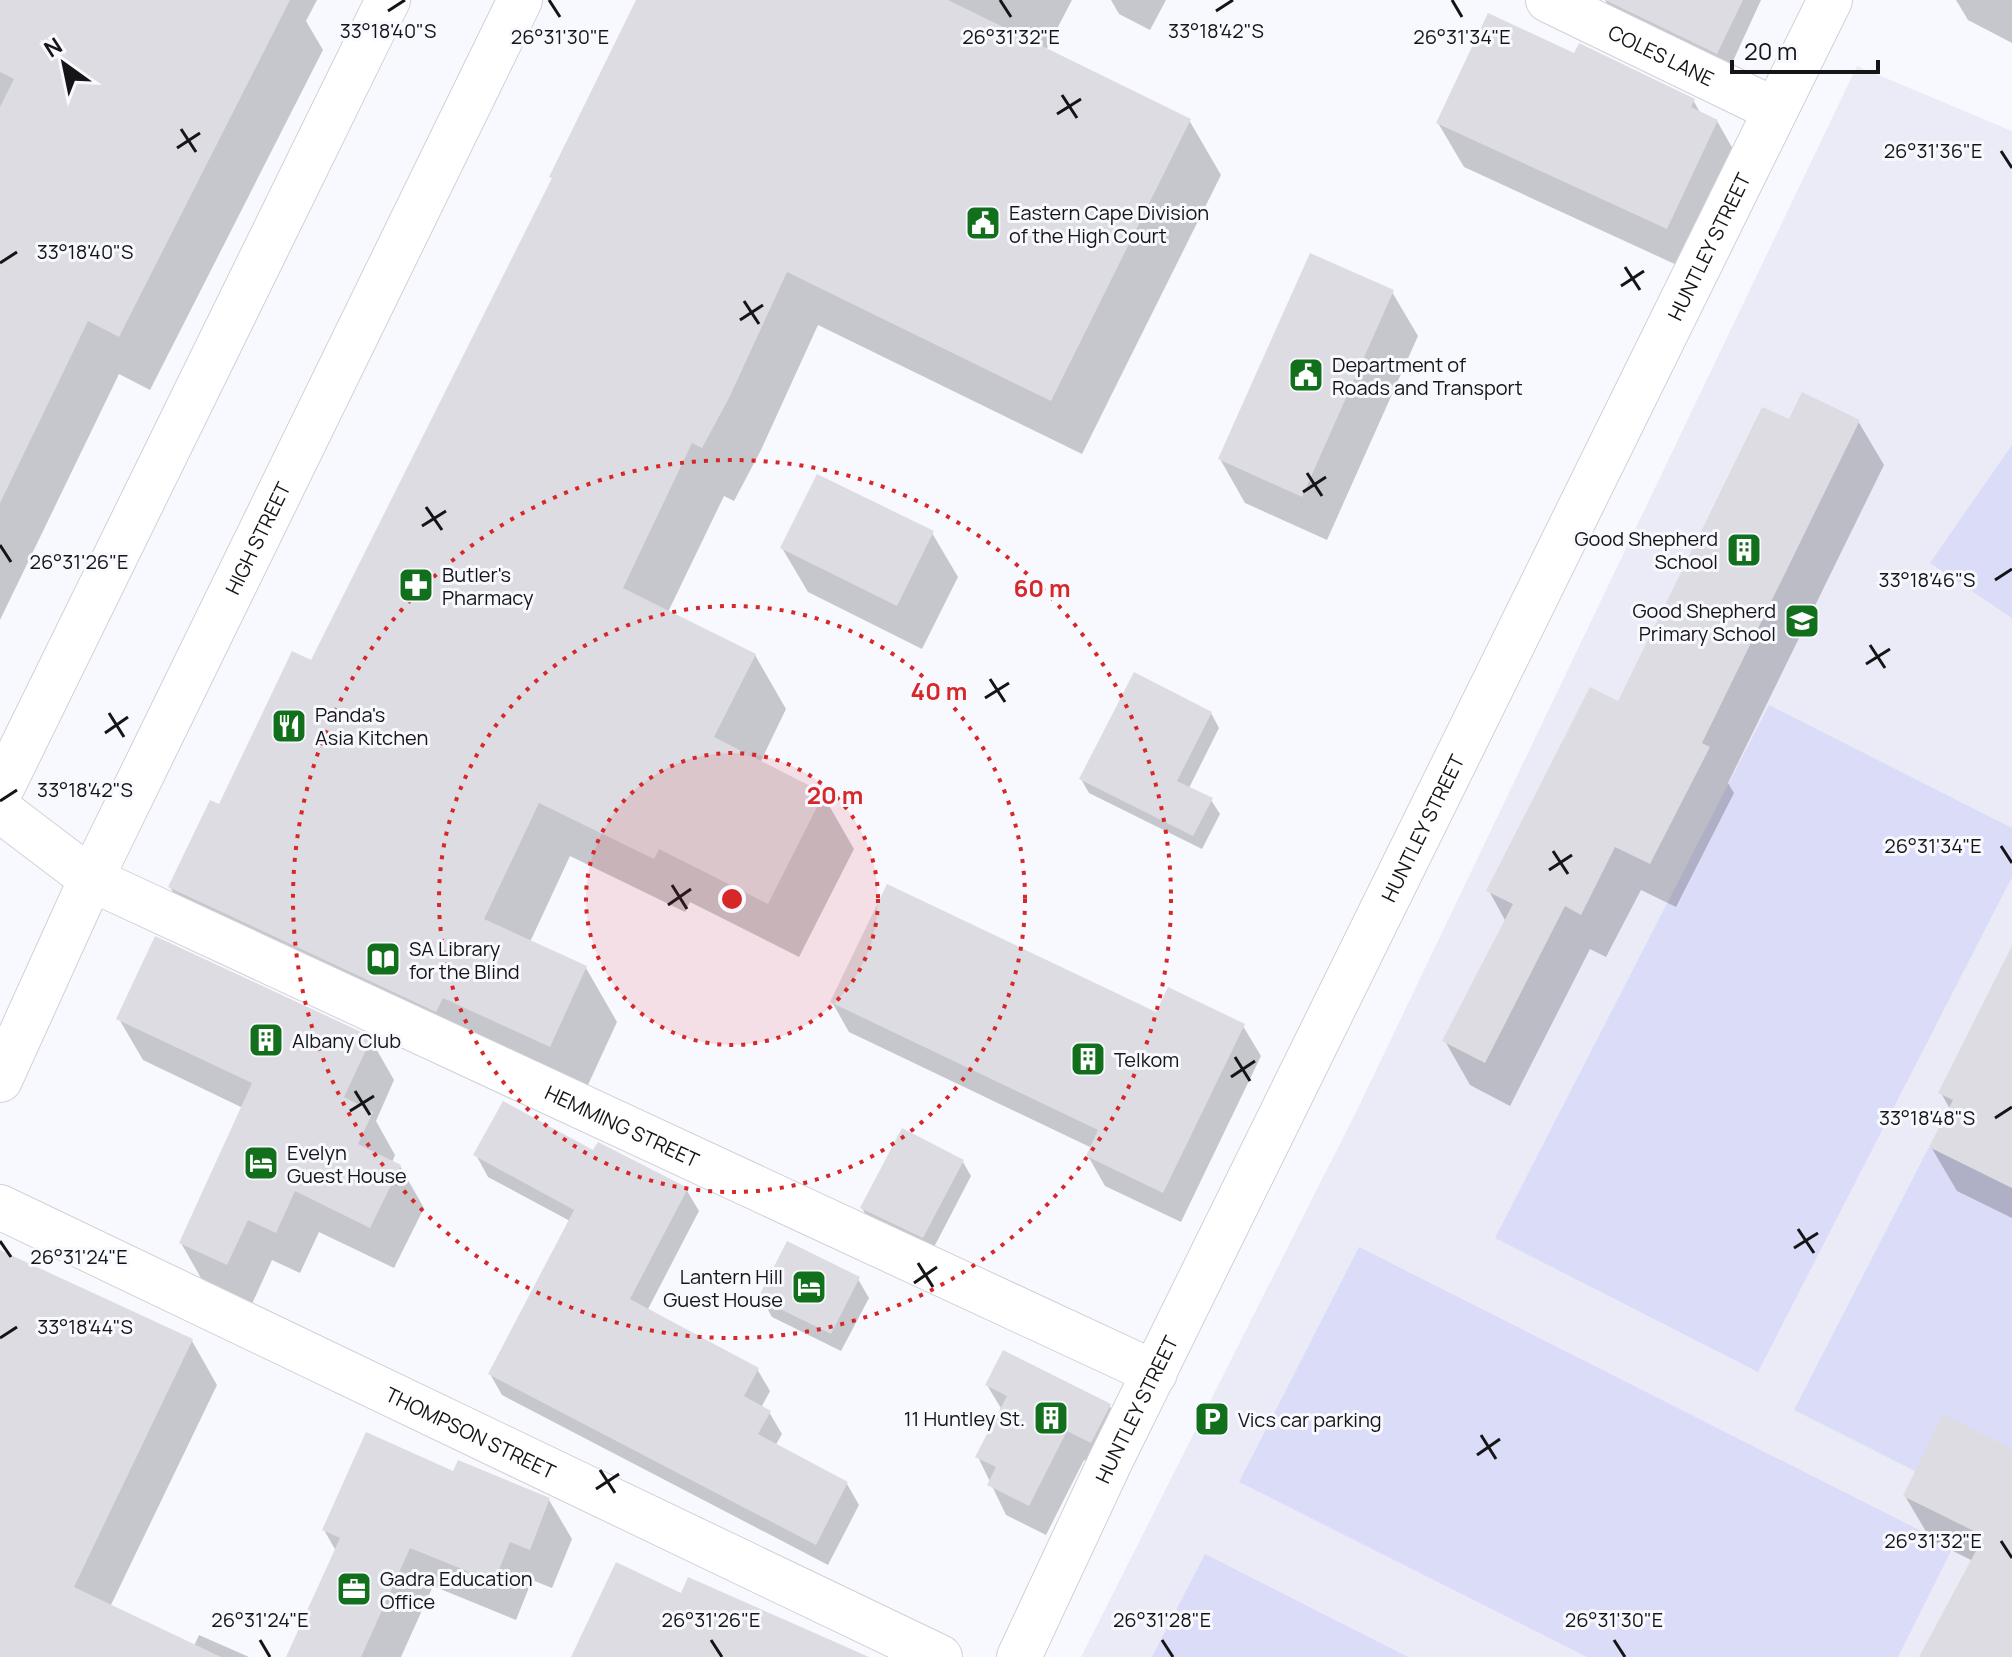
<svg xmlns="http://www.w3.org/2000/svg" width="2012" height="1657" font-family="Manrope,sans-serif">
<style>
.built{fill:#ebebf8}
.green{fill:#dbdcf8}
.shadow{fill:#0003}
.building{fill:#dcdce2}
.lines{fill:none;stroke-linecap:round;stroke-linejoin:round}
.minor-casing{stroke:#d1d1d7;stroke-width:46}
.minor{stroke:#fff;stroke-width:44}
.ticks{fill:none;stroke:#151517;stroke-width:3}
.ring{fill:none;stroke:#d62828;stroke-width:4;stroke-dasharray:4 8}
.labels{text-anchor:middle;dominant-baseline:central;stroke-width:6;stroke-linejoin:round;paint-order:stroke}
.street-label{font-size:20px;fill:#151517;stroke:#f8f9ff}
.poi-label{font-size:20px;fill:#151517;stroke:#f8f9ff;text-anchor:start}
.ticks-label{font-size:20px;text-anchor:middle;fill:#151517;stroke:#f8f9ff;stroke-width:6;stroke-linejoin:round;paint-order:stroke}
.centre{fill:#d62828;stroke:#f8f9ff;stroke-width:4}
.ring-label{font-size:24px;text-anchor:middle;font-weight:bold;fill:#d62828;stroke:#f8f9ff;stroke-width:6;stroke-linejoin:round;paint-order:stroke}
</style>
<rect width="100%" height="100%" fill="#f8f9ff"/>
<path class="built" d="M1857,66L2012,131V1657H1081L1357,1110Z"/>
<g class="green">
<path d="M2012,445V618L1930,563Z"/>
<path d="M1769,705L2012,828V877L1758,1372L1495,1238Z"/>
<path d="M1929,1147L2012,1188V1449L1944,1415L1915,1471L1794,1410Z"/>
<path d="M1359,1247L1953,1547L1898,1657H1587L1239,1482Z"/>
<path d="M1205,1554L1408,1657H1152Z"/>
</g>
<g class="shadow">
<path d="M0,0H317L306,21L323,50L150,390L119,374L0,620Z"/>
<path d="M638,0H1072L1046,50L1189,120L1221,175L1082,454L818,325L761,450L734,501L724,496L668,612L755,655L786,709L760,763L823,795L854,849L799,957L690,902L685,912L570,856L530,942L586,968L617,1022L581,1100L201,941L170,887L311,663L553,180L551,176Z"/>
<path d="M1111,0H1166L1150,30L1119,14Z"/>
<path d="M1605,0H1761L1728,72L1615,17Z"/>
<path d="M1956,0H2012V43L1968,20Z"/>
<path d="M1575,56L1693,100L1701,114L1717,121L1742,165L1692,272L1464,167L1438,123Z"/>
<path d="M1392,292L1418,336L1327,540L1245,503L1220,459Z"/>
<path d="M1858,421L1884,465L1728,783L1734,793L1676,907L1641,890L1606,957L1590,949L1510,1106L1470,1085L1445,1041L1506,922L1489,891L1619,704L1790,422Z"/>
<path d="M932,533L958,577L922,649L808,592L782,548Z"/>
<path d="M1211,713L1219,728L1189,788L1211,800L1220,814L1202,849L1089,793L1081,779Z"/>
<path d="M2012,973V1218L1957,1191L1931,1147L1950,1109L1941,1093Z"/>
<path d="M832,1002L1157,1015L1243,1026L1261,1056L1181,1222L1105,1186L1088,1156L1092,1148L849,1032Z"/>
<path d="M119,1019L370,1038L394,1080L376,1121L395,1155L392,1162L400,1166L424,1208L394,1268L319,1232L300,1273L272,1260L251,1306L205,1285L181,1243L243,1108L143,1060Z"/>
<path d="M594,1153L686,1189L699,1211L647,1311L757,1369L770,1391L761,1408L769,1412L782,1434L775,1446L847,1484L859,1505L828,1565L502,1395L490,1374L570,1221L488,1177L476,1155Z"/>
<path d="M963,1162L971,1176L932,1251L870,1223L862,1208Z"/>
<path d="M0,1268L192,1341L217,1385L110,1607L194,1646L199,1635L249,1657H0Z"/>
<path d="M858,1279L869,1298L841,1351L772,1317L761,1298Z"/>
<path d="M987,1385L1109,1405L1127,1435L1109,1472L1084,1460L1046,1535L1006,1515L978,1457L1002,1410Z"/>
<path d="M2012,1451V1657H1922L1973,1561L1931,1540L1905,1496Z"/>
<path d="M454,1474L549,1500L572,1539L552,1588L532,1580L516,1620L433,1586L401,1657H306L336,1551L324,1530Z"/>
</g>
<g class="building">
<path d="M0,0H290L119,337L88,321L0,503V107L14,79L0,72Z"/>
<path d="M636,0H948L1191,119L1051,401L787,272L729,398L702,448L692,443L623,588L756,654L714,737L824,793L768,904L659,849L654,859L539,803L484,919L587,966L550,1047L443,998L436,1012L168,887L210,800L219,804L292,651L311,660L552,178L549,177Z"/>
<path d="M1605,0H1743L1717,54Z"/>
<path d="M1488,13L1574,53L1579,43L1695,99L1691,107L1718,120L1667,229L1436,123Z"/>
<path d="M1310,253L1394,290L1302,497L1218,459Z"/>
<path d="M1802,392L1860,420L1702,743L1710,747L1650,864L1615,847L1581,915L1565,906L1485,1063L1442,1041L1513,904L1486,891L1590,687L1618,701L1762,407L1789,419Z"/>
<path d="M817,474L934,531L897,606L780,548Z"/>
<path d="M1134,672L1212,712L1177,781L1213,798L1193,836L1079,779Z"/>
<path d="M887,884L1156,1012L1168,987L1245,1024L1163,1193L1086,1156L1098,1130L830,1002Z"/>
<path d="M155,936L372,1037L344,1097L373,1112L358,1144L401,1165L370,1228L295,1191L276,1233L248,1220L227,1265L179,1243L252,1083L116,1019Z"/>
<path d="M2012,946V1188L1929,1147L1953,1100L1938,1093Z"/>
<path d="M503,1101L593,1150L598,1142L688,1188L630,1299L759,1368L744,1396L771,1411L758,1434L848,1482L816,1545L488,1374L574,1210L473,1155Z"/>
<path d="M902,1128L964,1160L923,1238L860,1208Z"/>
<path d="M787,1241L860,1277L831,1334L758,1298Z"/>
<path d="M0,1250L193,1339L74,1587L221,1657H0Z"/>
<path d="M1003,1350L1111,1404L1091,1443L1067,1431L1029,1506L987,1485L996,1467L975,1457L1007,1396L985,1385Z"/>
<path d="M1943,1414L2012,1449V1657H1919L1984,1536L1903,1496Z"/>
<path d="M366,1432L453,1471L458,1460L550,1498L530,1550L510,1542L494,1582L410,1548L361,1657H286L340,1538L322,1530Z"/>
<path d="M616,1562L681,1593L688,1577L869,1657H571Z"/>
</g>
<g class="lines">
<defs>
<g id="minor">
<path id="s1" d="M1548,0L1775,110"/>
<path d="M0,792L388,0"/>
<path id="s2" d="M0,810L91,879L1155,1373"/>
<path id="s3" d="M0,1080L91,879L520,0"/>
<path id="s4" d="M0,1207L940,1657"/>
<path id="s5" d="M1019,1657L1110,1462L1830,0"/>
</g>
</defs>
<use href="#minor" class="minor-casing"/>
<use href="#minor" class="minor"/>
</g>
<path class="ticks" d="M549,0L560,17M1000,0L1011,17M1452,0L1462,17M388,11L405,0M1216,11L1233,0M1062,95L1077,118M1057,114L1081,99M181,129L196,152M177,148L200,133M2001,151L2012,168M0,263L17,252M1625,267L1640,290M1621,286L1644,271M744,301L759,324M740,320L763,305M1307,473L1322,496M1303,492L1326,477M426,507L442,530M422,526L446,511M0,545L11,562M1995,580L2012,569M1870,645L1885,668M1866,664L1890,649M990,679L1005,702M985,698L1009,683M109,713L124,737M105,733L128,717M0,801L17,790M2001,846L2012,863M1553,851L1568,874M1549,870L1572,855M672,885L687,909M668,905L691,889M1235,1057L1250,1081M1231,1077L1255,1061M355,1091L370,1115M350,1111L374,1096M1995,1118L2012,1107M1798,1229L1814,1253M0,1241L11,1257M1794,1248L1818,1233M918,1263L933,1287M914,1283L937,1267M0,1338L17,1327M1481,1435L1496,1459M1477,1455L1500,1439M600,1470L615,1493M596,1489L619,1474M2001,1541L2012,1558M260,1640L270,1657M711,1640L722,1657M1162,1640L1173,1657M1614,1640L1625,1657"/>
<circle cx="732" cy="899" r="146" fill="#d62828" fill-opacity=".12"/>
<g class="ring">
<circle cx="732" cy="899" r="146"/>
<circle cx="732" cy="899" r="293"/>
<circle cx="732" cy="899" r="439"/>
</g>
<defs>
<symbol id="civic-square" viewBox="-11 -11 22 22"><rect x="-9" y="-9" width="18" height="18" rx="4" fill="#12701d" stroke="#f8f9ff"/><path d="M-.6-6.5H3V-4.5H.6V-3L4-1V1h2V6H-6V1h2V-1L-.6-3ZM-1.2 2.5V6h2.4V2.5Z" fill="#fff"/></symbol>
<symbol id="building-square" viewBox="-11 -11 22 22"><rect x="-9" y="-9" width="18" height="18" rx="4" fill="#12701d" stroke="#f8f9ff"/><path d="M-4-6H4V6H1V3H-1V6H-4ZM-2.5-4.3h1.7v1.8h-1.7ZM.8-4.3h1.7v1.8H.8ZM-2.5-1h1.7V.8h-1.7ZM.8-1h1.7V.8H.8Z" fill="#fff"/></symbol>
<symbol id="pharmacy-square" viewBox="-11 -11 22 22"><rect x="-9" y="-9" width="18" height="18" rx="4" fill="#12701d" stroke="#f8f9ff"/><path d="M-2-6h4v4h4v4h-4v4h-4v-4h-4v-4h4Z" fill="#fff"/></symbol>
<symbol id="school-square" viewBox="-11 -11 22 22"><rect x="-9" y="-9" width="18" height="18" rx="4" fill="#12701d" stroke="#f8f9ff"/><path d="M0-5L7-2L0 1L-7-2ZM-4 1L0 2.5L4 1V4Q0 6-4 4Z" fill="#fff"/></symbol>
<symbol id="restaurant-square" viewBox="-11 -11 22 22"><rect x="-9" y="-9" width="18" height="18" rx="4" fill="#12701d" stroke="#f8f9ff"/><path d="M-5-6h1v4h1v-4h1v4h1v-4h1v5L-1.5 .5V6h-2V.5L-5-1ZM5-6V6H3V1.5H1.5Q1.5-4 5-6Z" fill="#fff"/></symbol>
<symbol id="library-square" viewBox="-11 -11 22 22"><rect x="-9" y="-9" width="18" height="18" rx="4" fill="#12701d" stroke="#f8f9ff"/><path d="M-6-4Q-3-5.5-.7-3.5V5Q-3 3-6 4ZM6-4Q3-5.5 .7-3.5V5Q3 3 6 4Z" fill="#fff"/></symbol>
<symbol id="hotel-square" viewBox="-11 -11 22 22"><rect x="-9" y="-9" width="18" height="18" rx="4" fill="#12701d" stroke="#f8f9ff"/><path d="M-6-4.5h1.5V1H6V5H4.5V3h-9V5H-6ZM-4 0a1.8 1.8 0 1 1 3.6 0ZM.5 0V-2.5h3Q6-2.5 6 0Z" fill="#fff"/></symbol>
<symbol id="parking-square" viewBox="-11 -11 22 22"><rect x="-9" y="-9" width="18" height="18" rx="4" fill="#12701d" stroke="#f8f9ff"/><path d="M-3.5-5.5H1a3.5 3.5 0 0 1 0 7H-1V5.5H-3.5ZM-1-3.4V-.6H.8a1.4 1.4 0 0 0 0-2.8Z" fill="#fff"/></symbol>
<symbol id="office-square" viewBox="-11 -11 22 22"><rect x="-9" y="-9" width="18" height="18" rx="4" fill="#12701d" stroke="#f8f9ff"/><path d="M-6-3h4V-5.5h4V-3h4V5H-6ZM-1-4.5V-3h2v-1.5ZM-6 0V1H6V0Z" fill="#fff"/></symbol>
</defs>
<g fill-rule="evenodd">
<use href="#civic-square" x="963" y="203" width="40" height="40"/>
<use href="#civic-square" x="1286" y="355" width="40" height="40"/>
<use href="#building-square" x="1724" y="530" width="40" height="40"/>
<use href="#pharmacy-square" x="396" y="565" width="40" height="40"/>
<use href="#school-square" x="1782" y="601" width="40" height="40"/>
<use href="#restaurant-square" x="269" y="706" width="40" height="40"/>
<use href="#library-square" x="363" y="939" width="40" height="40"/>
<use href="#building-square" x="246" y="1020" width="40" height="40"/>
<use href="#building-square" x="1068" y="1039" width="40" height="40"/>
<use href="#hotel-square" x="241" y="1143" width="40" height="40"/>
<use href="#hotel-square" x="789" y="1267" width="40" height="40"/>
<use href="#building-square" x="1031" y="1398" width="40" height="40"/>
<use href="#parking-square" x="1192" y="1399" width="40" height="40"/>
<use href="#office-square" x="334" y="1569" width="40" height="40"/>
</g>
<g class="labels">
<g class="street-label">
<text stroke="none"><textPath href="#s1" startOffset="126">COLES LANE</textPath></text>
<text stroke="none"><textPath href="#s5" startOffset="1570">HUNTLEY STREET</textPath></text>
<text stroke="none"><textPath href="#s3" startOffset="600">HIGH STREET</textPath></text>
<text stroke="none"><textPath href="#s5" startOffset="922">HUNTLEY STREET</textPath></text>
<text stroke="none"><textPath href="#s2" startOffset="700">HEMMING STREET</textPath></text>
<text stroke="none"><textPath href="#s5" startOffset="274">HUNTLEY STREET</textPath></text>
<text stroke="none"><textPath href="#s4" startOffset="522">THOMPSON STREET</textPath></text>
</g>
<g class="poi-label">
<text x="1009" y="212">Eastern Cape Division<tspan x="1009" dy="23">of the High Court</tspan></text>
<text x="1332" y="364">Department of<tspan x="1332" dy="23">Roads and Transport</tspan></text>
<text x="1718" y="538" text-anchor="end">Good Shepherd<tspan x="1718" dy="23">School</tspan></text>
<text x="442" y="574">Butler's<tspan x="442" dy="23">Pharmacy</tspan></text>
<text x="1776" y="610" text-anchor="end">Good Shepherd<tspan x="1776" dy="23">Primary School</tspan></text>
<text x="315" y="714">Panda's<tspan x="315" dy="23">Asia Kitchen</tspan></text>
<text x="409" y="948">SA Library<tspan x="409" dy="23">for the Blind</tspan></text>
<text x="292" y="1040">Albany Club</text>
<text x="1114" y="1059">Telkom</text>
<text x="287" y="1152">Evelyn<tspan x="287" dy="23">Guest House</tspan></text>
<text x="783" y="1276" text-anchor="end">Lantern Hill<tspan x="783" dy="23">Guest House</tspan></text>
<text x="1025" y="1418" text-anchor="end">11 Huntley St.</text>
<text x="1238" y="1419">Vics car parking</text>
<text x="380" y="1578">Gadra Education<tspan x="380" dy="23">Office</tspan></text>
</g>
</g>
<g class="ticks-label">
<text x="388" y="38">33°18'40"S</text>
<text x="1216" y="38">33°18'42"S</text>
<text x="560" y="44">26°31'30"E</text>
<text x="1011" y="44">26°31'32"E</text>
<text x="1462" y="44">26°31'34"E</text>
<text x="1933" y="158">26°31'36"E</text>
<text x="85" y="259">33°18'40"S</text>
<text x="79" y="569">26°31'26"E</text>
<text x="1927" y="587">33°18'46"S</text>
<text x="85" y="797">33°18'42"S</text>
<text x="1933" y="853">26°31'34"E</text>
<text x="1927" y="1125">33°18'48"S</text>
<text x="79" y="1264">26°31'24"E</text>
<text x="85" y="1334">33°18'44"S</text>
<text x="1933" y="1548">26°31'32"E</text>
<text x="260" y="1627">26°31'24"E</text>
<text x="711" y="1627">26°31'26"E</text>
<text x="1162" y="1627">26°31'28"E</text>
<text x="1614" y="1627">26°31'30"E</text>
</g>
<circle cx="732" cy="899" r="12" class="centre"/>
<g class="ring-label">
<text x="1042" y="597">60 m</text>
<text x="939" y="700">40 m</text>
<text x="835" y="804">20 m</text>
</g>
<g transform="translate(64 64) rotate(327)" stroke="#f8f9ff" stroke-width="6" paint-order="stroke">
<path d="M0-6L14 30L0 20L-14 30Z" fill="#151517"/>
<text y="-12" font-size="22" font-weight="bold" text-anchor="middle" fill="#151517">N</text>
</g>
<path d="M1732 60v12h146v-12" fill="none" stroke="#151517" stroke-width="4"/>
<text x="1744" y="60" font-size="24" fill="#151517" stroke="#f8f9ff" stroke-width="6" paint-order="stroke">20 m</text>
</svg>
